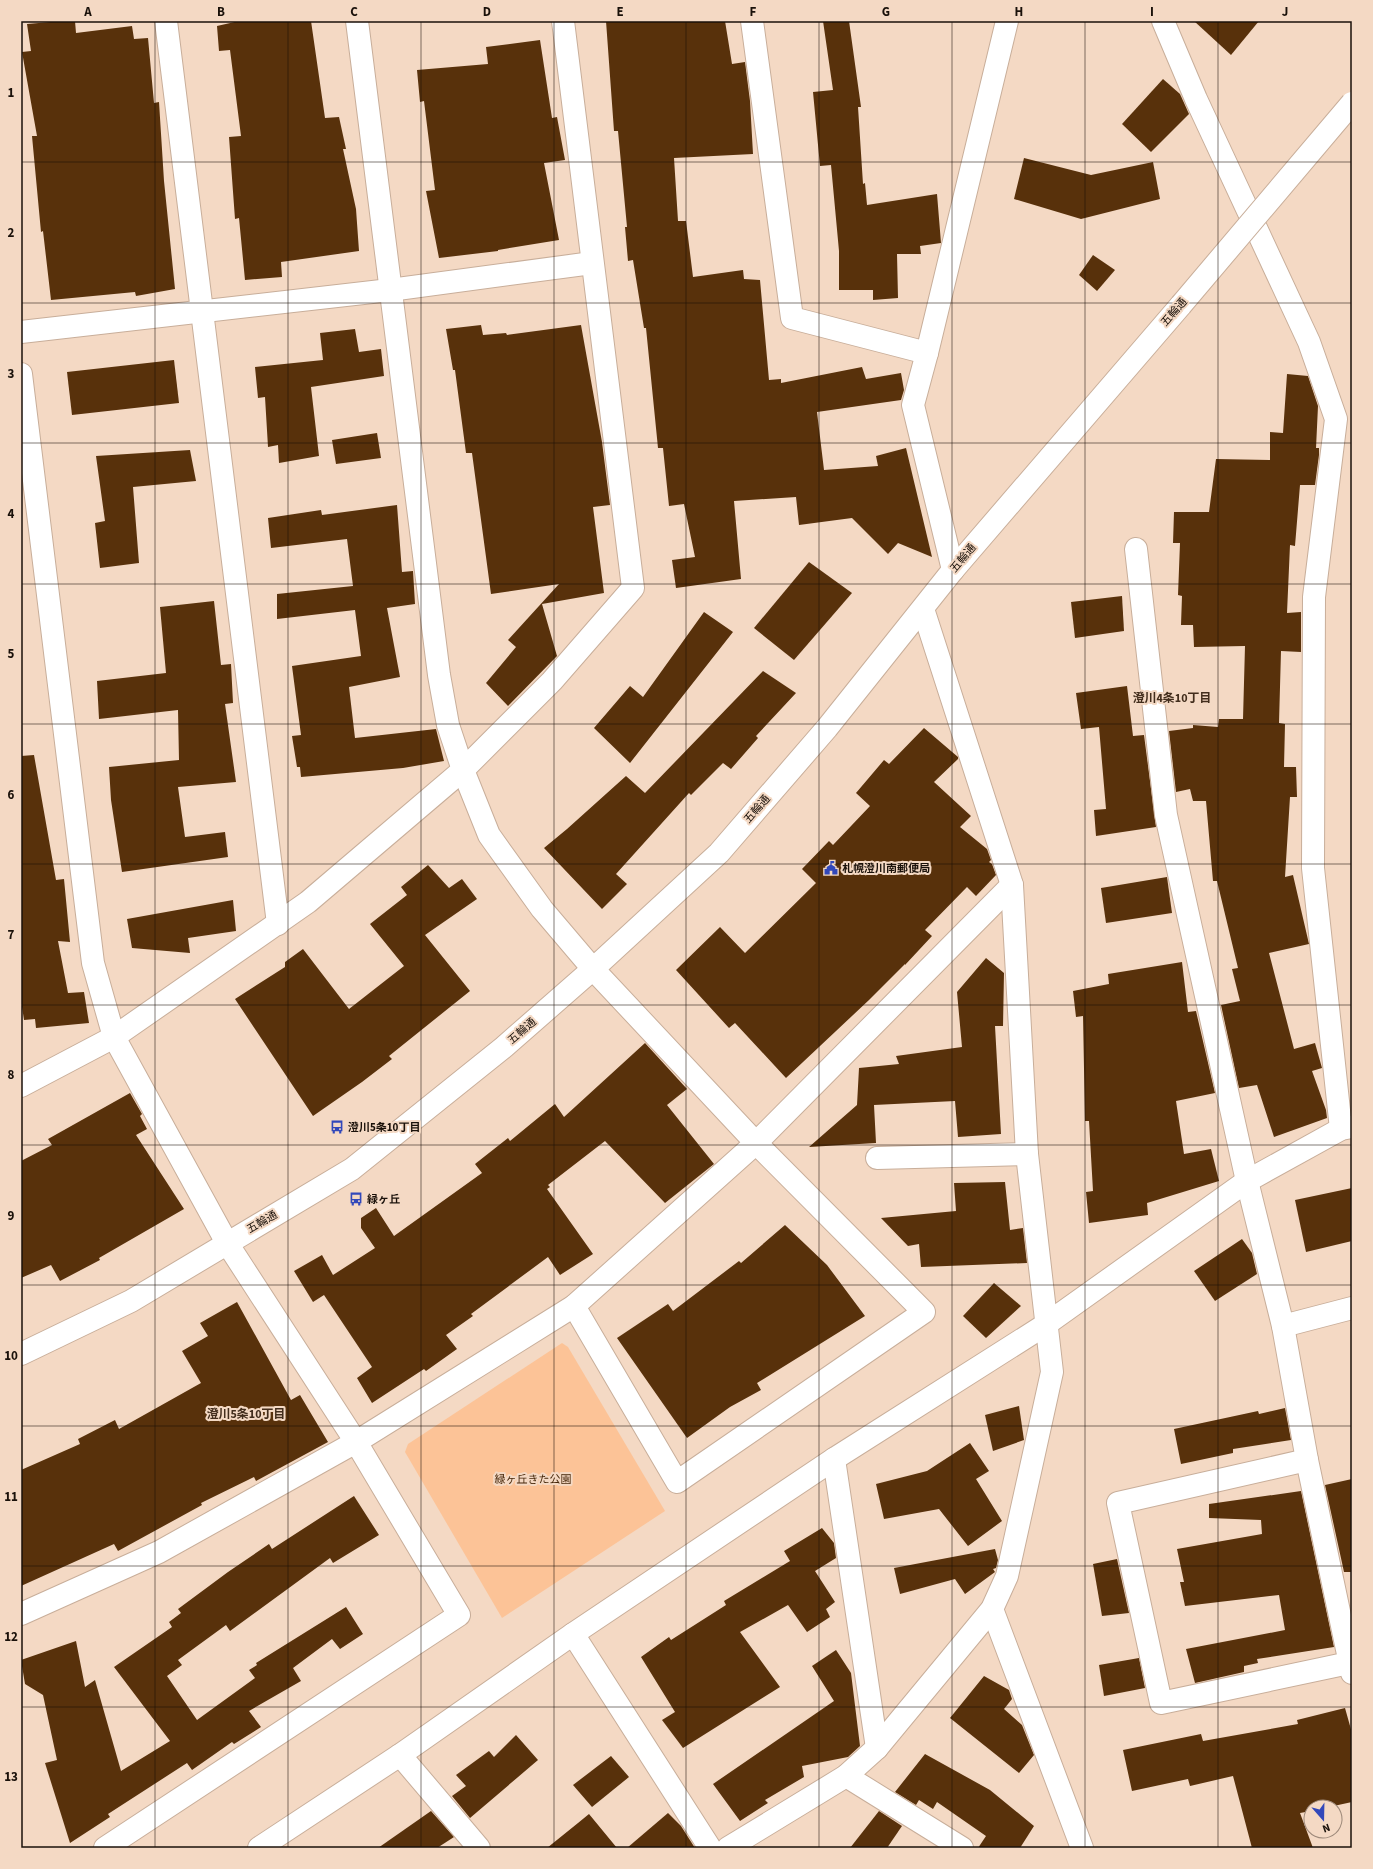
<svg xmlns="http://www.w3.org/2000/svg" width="1373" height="1869" font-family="'Source Sans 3','Noto Sans JP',sans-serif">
  <rect width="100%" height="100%" fill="#f4d9c4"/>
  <polygon fill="#fcc397" points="562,1343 568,1347 665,1511 502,1618 405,1452 408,1444"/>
  <g fill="#58310b">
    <polygon points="62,21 75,21 76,33 132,26 134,39 148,38 154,103 159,102 164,181 175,289 136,296 135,292 51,300 43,231 41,232 32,136 37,136 22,52 31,51 27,24"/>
    <polygon points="239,21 311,21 325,118 339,117 346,149 343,149 356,209 359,251 281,262 282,277 245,280 239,218 235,219 229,137 241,136 230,50 219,51 217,26"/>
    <polygon points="606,21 725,21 732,64 745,62 750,101 753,154 674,158 678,221 686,221 693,277 743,270 744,279 760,280 769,380 781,379 781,383 862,367 866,379 901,373 904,390 901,400 817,412 824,470 878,466 876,456 906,448 932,557 898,543 888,554 852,518 799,525 796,497 734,501 741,579 676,588 672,560 695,557 684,504 669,506 663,448 658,448 646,328 644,328 633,260 628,261 625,227 627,227 618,131 614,131"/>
    <polygon points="823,21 849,21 861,107 858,107 863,184 865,183 867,205 937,194 941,243 920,246 921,254 897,254 898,298 873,300 873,290 839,290 839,251 831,165 820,166 813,92 833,90"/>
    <polygon points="1194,21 1259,21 1231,55"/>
    <polygon points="540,40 552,118 557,117 565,160 544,163 559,240 498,250 498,251 439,258 426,191 435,190 424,101 420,102 417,70 488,64 486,47"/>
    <polygon points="1163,79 1180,94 1189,114 1151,152 1122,124"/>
    <polygon points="1024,158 1091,175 1153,162 1160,199 1081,219 1014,199"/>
    <polygon points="1093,255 1115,270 1097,291 1079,275"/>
    <polygon points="481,325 483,335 506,333 507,335 581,325 602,442 610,505 593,507 604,593 542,604 557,656 508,706 486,683 516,647 508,640 559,584 491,594 472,453 466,453 455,370 453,370 446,329"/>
    <polygon points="355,329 359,352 381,349 384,376 311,387 319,456 279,463 278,445 268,447 265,397 258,398 255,367 323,360 320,333"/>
    <polygon points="174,360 179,403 72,415 67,372"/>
    <polygon points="1287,374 1308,376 1318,406 1316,448 1319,448 1319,455 1315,485 1300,485 1295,546 1290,545 1287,613 1301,612 1301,652 1281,651 1279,723 1285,724 1284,767 1296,767 1297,797 1290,797 1285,877 1293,875 1309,944 1269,953 1294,1049 1315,1043 1322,1068 1312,1071 1326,1110 1327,1118 1274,1137 1257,1085 1239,1088 1221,1005 1240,1001 1232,969 1238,968 1217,881 1213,881 1206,801 1193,801 1190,789 1176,792 1169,731 1193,728 1193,725 1218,727 1219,719 1243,719 1245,646 1194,647 1193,625 1181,625 1182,596 1178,595 1180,543 1173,543 1174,512 1209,512 1216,459 1270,460 1270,432 1283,433"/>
    <polygon points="377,433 381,458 336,464 332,440"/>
    <polygon points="190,450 196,481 133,487 139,563 100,568 95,523 105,521 96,456"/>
    <polygon points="397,505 402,572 413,571 415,604 387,608 400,677 349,687 355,738 436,729 444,761 403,768 301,777 300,767 297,767 292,736 301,735 292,666 361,656 355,610 277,619 277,594 353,586 347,539 271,548 268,518 321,510 322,515"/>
    <polygon points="809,562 852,593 794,660 754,628"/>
    <polygon points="1122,596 1124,631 1075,638 1071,602"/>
    <polygon points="214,601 221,665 231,664 233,703 225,704 236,782 178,787 185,837 225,832 228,857 122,872 111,800 109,767 179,760 178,710 99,719 97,681 166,673 160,607"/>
    <polygon points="704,612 733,632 630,763 594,728 630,686 643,697"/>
    <polygon points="763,671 796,693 756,736 758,738 731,769 723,763 691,795 689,793 616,874 627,884 602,909 544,848 567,829 626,776 645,793"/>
    <polygon points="1127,686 1133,736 1144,735 1156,827 1096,836 1094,810 1106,809 1099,727 1081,729 1076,693"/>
    <polygon points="924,728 958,757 958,759 934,782 971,816 960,827 987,849 991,860 989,862 992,864 996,875 976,896 967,887 925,930 932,936 905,965 905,964 869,1000 786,1078 735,1023 729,1028 676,970 720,927 745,953 816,883 802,869 829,841 833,845 870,806 856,793 884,760 889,764"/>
    <polygon points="34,755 56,880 64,879 70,942 58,941 68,993 84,992 89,1023 36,1028 35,1019 24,1020 21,1000 21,756"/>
    <polygon points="428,865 449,888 462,879 477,899 425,935 470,991 389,1056 392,1059 362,1082 313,1116 235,999 285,967 285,962 303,949 349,1009 404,966 370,924 407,895 401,887"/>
    <polygon points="1167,877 1172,913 1106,923 1101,888"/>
    <polygon points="233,900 236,931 188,938 190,953 132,948 127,919"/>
    <polygon points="986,958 1004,973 1003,1026 995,1026 1001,1134 958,1137 955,1101 874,1105 876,1143 809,1147 857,1105 859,1068 899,1064 896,1056 962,1047 957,992"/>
    <polygon points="1182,962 1188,1012 1196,1011 1215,1093 1176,1101 1184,1154 1211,1149 1219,1181 1147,1203 1148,1215 1089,1223 1086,1192 1093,1191 1089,1121 1085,1121 1083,1016 1076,1017 1073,991 1109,984 1108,974"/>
    <polygon points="645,1043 687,1089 667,1105 714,1164 665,1203 605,1141 548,1185 550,1187 547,1189 593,1254 560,1275 548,1257 471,1314 473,1316 446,1335 457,1349 426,1371 424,1369 372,1403 357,1378 372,1367 324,1295 313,1302 294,1271 322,1255 333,1275 375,1248 361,1228 361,1218 376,1208 394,1236 482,1173 475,1164 508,1138 510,1141 555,1104 564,1117"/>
    <polygon points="130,1093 142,1114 140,1116 147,1129 136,1135 184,1209 99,1258 100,1260 60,1281 51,1265 21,1278 21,1161 52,1145 48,1139"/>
    <polygon points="1005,1182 1010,1230 1023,1228 1027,1263 921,1267 919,1244 908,1246 881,1218 956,1211 954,1183"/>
    <polygon points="1352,1188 1352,1241 1306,1252 1295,1200"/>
    <polygon points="785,1225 827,1265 865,1316 757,1383 761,1390 730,1407 687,1438 617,1338 668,1304 673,1311 739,1261 741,1263"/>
    <polygon points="1242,1239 1252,1253 1257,1274 1215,1301 1194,1271"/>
    <polygon points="994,1283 1021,1306 986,1338 963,1316"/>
    <polygon points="237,1302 291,1400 300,1395 328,1442 256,1481 254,1477 201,1503 202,1505 118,1551 114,1544 21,1586 21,1470 80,1444 78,1439 115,1420 119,1429 201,1383 182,1351 208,1336 200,1323"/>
    <polygon points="1019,1406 1024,1440 993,1451 985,1415"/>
    <polygon points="1285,1408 1291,1440 1233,1449 1233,1453 1181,1464 1174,1429 1258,1411 1259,1414"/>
    <polygon points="970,1443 989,1471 976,1479 1002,1521 968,1546 939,1509 884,1519 876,1484 927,1471"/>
    <polygon points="1352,1479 1352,1572 1344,1572 1325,1485"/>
    <polygon points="1301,1491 1334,1647 1257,1659 1258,1663 1244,1666 1244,1672 1195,1683 1186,1649 1285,1630 1279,1595 1185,1606 1180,1582 1184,1582 1177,1549 1262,1534 1261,1520 1209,1518 1209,1504"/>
    <polygon points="354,1496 379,1535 333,1563 330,1558 230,1631 226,1625 178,1660 182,1665 167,1676 197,1720 255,1678 249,1670 257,1665 256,1663 346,1607 363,1634 340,1649 332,1639 293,1668 301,1681 249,1711 261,1727 234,1744 232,1742 192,1770 187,1763 108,1814 110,1817 70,1843 45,1763 57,1760 43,1695 25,1684 21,1660 76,1641 85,1687 95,1680 121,1771 170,1741 114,1667 172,1627 169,1622 181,1613 178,1609 228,1572 269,1544 272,1549"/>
    <polygon points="822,1528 834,1543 836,1558 815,1571 835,1602 826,1609 830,1617 807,1632 788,1605 740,1632 780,1687 683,1748 662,1720 675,1712 641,1657 669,1637 671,1640 726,1605 724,1601 790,1561 784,1551"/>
    <polygon points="995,1549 998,1560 996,1568 993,1569 995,1572 965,1594 955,1579 900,1594 894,1568"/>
    <polygon points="1117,1559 1129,1613 1102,1616 1093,1564"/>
    <polygon points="836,1650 851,1673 860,1746 848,1757 802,1766 804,1777 765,1800 768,1803 740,1821 713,1784 834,1701 812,1666"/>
    <polygon points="1139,1658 1145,1688 1104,1696 1099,1665"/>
    <polygon points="984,1676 1009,1690 1012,1699 1004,1709 1022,1725 1034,1755 1019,1773 950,1718"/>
    <polygon points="1345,1708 1352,1733 1352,1802 1329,1807 1311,1807 1311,1811 1300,1813 1313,1848 1252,1848 1233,1776 1190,1786 1188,1779 1132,1791 1123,1750 1201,1734 1203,1741 1298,1724 1297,1720"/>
    <polygon points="516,1735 538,1760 470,1818 452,1796 466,1786 456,1775 489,1751 494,1757"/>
    <polygon points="925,1754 990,1790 1034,1826 1020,1848 978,1848 986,1836 937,1802 933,1809 919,1800 916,1805 895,1792"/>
    <polygon points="611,1756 629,1777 592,1807 573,1785"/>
    <polygon points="431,1811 454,1837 437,1848 378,1848"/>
    <polygon points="879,1811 902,1826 887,1848 850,1848"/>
    <polygon points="668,1813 681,1826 695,1848 627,1848"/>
    <polygon points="589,1814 617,1848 547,1848 578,1823"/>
  </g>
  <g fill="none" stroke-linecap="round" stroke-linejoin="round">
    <g stroke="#c8ae9a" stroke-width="24">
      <g id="minor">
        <polyline points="166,21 278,924"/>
        <polyline points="357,21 439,675 448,725 463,770 489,835 542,909 593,969 756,1143 924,1312 677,1482 574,1306"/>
        <polyline points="752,21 792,318 927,353"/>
        <polyline points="1163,21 1196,99 1309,342 1336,419 1314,597 1313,868 1341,1129"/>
        <polyline points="21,332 390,290 592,263"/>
        <polyline points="21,374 93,963 114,1037 227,1243 356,1442 459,1615 105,1848"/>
        <polyline points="1136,549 1166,815 1247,1181 1283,1326 1307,1460 1352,1673"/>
        <polyline points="953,570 913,405 927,353 1007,21"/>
        <polyline points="21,1086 114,1037 308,902 463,770 552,681 633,588 563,21"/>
        <polyline points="877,1158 1027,1154"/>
        <polyline points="1283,1326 1352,1308"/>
        <polyline points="834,1459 877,1748"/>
        <polyline points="1307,1460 1118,1503 1161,1703 1349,1663"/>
        <polyline points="992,1609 1082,1848"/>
        <polyline points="21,1614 159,1552 356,1442 574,1306 756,1143 1012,885"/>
        <polyline points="573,1634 710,1848"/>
        <polyline points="400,1755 479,1848"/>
        <polyline points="846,1776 962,1848"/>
        <polyline points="728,1848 846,1776 877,1748 992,1609 1007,1576 1052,1372 1027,1154 1012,885 923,609"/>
      </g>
    </g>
    <g stroke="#c8ae9a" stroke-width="24">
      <polyline id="tertiary" points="259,1848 400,1755 573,1634 834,1459 1045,1325 1247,1181 1341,1129 1352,1127"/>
    </g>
    <g stroke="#c8ae9a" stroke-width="24">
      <polyline id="primary" points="21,1354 131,1301 352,1169 504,1047 593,969 719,853 827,728 953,570 1181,305"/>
    </g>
    <use href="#minor" stroke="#fff" stroke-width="22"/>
    <use href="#tertiary" stroke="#fff" stroke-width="22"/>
    <use href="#primary" stroke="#fff" stroke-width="22"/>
    <g stroke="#c8ae9a" stroke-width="24" stroke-linecap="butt">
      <polyline id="primary-bridge" points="1181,305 1352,103"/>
    </g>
    <use href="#primary-bridge" stroke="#fff" stroke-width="22"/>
  </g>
  <path fill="none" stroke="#1a110a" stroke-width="1" stroke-opacity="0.55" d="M 155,21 L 155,1848M 288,21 L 288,1848M 421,21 L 421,1848M 554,21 L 554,1848M 686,21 L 686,1848M 819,21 L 819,1848M 952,21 L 952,1848M 1085,21 L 1085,1848M 1218,21 L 1218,1848M 21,162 L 1352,162M 21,303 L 1352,303M 21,443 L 1352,443M 21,584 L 1352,584M 21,724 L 1352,724M 21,864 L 1352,864M 21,1005 L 1352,1005M 21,1145 L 1352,1145M 21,1285 L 1352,1285M 21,1426 L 1352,1426M 21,1566 L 1352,1566M 21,1707 L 1352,1707"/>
  <defs>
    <g id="civic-bare" transform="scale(1.08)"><path d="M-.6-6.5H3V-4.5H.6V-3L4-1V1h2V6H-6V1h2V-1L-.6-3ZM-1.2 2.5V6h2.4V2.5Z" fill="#3248ba" stroke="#f4d9c4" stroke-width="2.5" paint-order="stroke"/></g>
    <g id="bus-bare" transform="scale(1.08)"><path d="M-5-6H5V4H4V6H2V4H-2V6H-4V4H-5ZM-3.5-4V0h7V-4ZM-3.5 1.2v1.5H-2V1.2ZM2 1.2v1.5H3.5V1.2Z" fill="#3248ba" stroke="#f4d9c4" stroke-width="2.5" paint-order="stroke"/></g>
  </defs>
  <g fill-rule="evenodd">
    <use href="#civic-bare" x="831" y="868"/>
    <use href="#bus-bare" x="337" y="1127"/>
    <use href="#bus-bare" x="356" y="1199"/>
  </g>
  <g text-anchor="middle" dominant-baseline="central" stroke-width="4" stroke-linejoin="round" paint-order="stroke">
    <g font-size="11" fill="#1a110a" stroke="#f4d9c4">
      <text transform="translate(1174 312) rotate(-49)">五輪通</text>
      <text transform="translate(963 558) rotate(-50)">五輪通</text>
      <text transform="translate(757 809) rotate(-49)">五輪通</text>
      <text transform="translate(522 1031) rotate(-41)">五輪通</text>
      <text transform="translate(262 1222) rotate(-30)">五輪通</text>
    </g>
    <g font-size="11" font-weight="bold" fill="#1a110a" stroke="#f4d9c4" text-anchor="start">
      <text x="842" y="868">札幌澄川南郵便局</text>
      <text x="348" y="1127">澄川5条10丁目</text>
      <text x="367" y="1199">緑ヶ丘</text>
    </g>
    <g font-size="11" fill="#46270a" stroke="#f4d9c4">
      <text x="533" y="1479">緑ヶ丘きた公園</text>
    </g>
    <g font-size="12" font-weight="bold" fill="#432e1d" stroke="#f4d9c4">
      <text x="1172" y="698">澄川4条10丁目</text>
      <text x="246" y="1414">澄川5条10丁目</text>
    </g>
  </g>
  <rect width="1373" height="1869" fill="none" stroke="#f4d9c4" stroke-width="44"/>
  <g transform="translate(1323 1819) rotate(160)"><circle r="19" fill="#f4d9c4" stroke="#9d897a"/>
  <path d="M0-3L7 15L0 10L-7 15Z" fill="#3248ba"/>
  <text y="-6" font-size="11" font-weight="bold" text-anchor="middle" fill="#1a110a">N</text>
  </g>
  <rect x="22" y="22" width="1329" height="1825" fill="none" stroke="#1a110a" stroke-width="1.5"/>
  <g font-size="13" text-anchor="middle" font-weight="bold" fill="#1a110a">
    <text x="88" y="16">A</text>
    <text x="221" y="16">B</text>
    <text x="354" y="16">C</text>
    <text x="487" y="16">D</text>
    <text x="620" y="16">E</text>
    <text x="753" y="16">F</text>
    <text x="886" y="16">G</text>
    <text x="1019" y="16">H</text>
    <text x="1152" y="16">I</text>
    <text x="1285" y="16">J</text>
    <text x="11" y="97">1</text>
    <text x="11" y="237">2</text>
    <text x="11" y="378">3</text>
    <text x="11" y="518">4</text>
    <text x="11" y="658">5</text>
    <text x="11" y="799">6</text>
    <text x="11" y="939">7</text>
    <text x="11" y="1079">8</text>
    <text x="11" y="1220">9</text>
    <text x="11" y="1360">10</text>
    <text x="11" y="1501">11</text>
    <text x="11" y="1641">12</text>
    <text x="11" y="1781">13</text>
  </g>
</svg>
